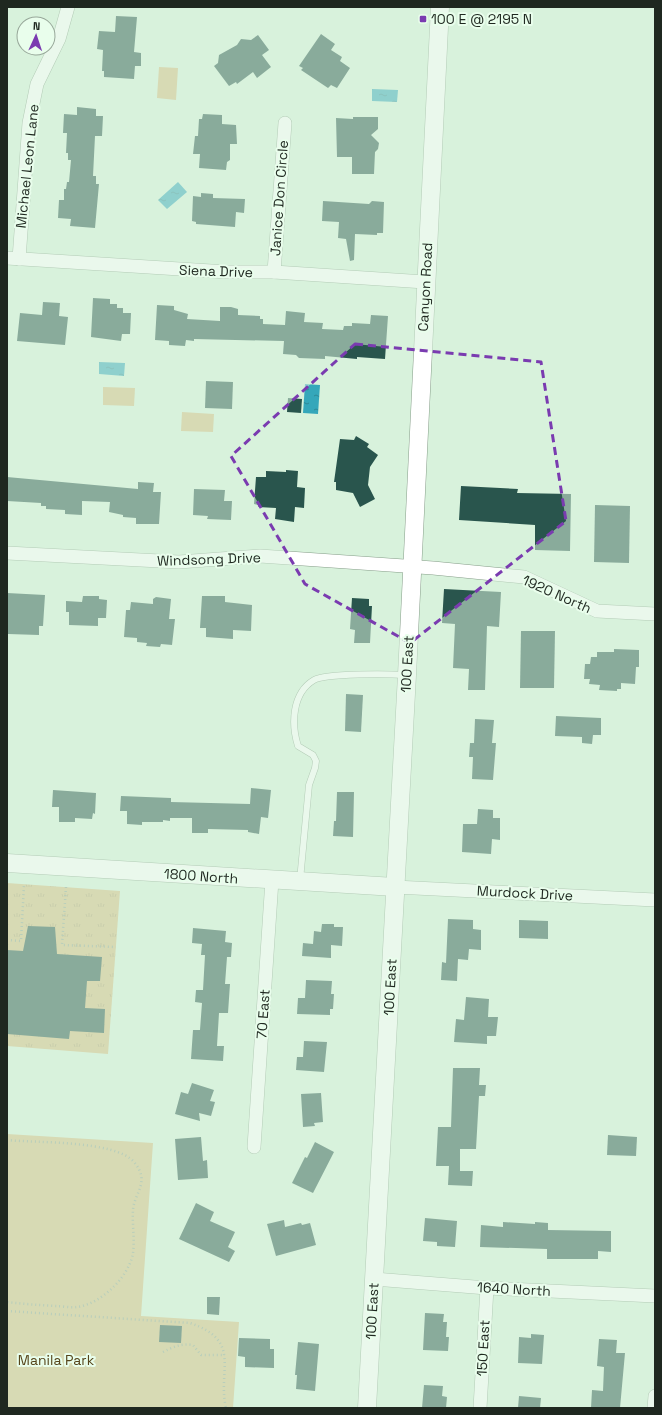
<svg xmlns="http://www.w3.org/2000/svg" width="662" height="1415" font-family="'Space Grotesk',sans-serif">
  <defs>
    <pattern id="grass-tufts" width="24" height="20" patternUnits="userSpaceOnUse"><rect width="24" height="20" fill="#d5bc84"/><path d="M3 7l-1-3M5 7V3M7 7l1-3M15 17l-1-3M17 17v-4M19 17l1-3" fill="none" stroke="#b6a272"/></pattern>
    <pattern id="water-ripples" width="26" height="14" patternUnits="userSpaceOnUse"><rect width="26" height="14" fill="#35a7ba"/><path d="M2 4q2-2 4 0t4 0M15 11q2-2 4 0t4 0" fill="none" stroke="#2c8897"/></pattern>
  </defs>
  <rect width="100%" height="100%" fill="#d8f2dc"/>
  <polygon fill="url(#grass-tufts)" points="7,883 120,891 108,1054 7,1046"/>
  <g fill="#d5bc84">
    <polygon points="159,67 178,68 176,100 157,98"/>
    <polygon points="103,387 135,388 134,406 103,405"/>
    <polygon points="182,412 214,414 213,432 181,431"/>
    <polygon points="7,1134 153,1143 141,1316 239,1322 233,1408 7,1408"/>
  </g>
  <g fill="url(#water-ripples)">
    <polygon points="372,89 398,90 397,102 372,101"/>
    <polygon points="178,182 187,192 167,209 158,200"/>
    <polygon points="99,362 125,363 124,376 99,374"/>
    <polygon points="305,384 320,385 318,414 303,413"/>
  </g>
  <g fill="#29554d">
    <polygon points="116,16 137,17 134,52 141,53 141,66 135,66 134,79 104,77 104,71 102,71 103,50 97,49 99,31 115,32"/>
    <polygon points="321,34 335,44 331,50 342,57 340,61 350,68 337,88 331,85 328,88 301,70 303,68 299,66"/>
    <polygon points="258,35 269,50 262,55 271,67 257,78 253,72 237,84 236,82 229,86 214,66 218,63 219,55 237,45 241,39 251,40"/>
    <polygon points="77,107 96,109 96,116 103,116 102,136 95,136 93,176 96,176 96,184 99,184 95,228 70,226 71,219 58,218 59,200 64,200 64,189 66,189 67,182 69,182 71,160 68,160 68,153 66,153 67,133 63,133 64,114 77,115"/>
    <polygon points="203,114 222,115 222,124 236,125 237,144 230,144 230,160 227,162 226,170 199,168 200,154 193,154 195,136 198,136 199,119 202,119"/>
    <polygon points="353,117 378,117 378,129 371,135 379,143 378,149 375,152 374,174 352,174 352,157 337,157 336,118 353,119"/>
    <polygon points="201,193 213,194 213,198 245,199 244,213 236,212 235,227 196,224 196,222 192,221 193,196 201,197"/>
    <polygon points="323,201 369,204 372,201 384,202 383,233 377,233 377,235 355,234 354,260 350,261 346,239 338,238 339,222 322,221"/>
    <polygon points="93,298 110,299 110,304 117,304 117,308 123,308 123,313 131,313 130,334 122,334 121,341 91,337"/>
    <polygon points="43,302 60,303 59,316 68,317 65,345 17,341 20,313 42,315"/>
    <polygon points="157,305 174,306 174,310 188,314 187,319 220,321 220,307 231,307 238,309 238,315 260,316 260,319 263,319 263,324 285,325 286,311 305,313 304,322 323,323 322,329 343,330 344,326 352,326 352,323 370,324 371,315 388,316 385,359 357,357 357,359 325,356 325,359 299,358 296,355 283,354 284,341 194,339 194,341 186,340 185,346 169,345 169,341 155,340"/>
    <polygon points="206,381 233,382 232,409 205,408"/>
    <polygon points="288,398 302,399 301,413 287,412"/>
    <polygon points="356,436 369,444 367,447 378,455 370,467 368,485 375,499 360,507 353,493 336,490 336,482 334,482 340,439 354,440"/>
    <polygon points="286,470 298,471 297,487 305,488 304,508 295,507 294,522 275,519 276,508 258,507 258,505 254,504 256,477 266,477 266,471 286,472"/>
    <polygon points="7,477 138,489 138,482 154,483 153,492 161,492 159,524 136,524 136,518 123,517 123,515 109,512 110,502 82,501 82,515 65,514 65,510 46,509 46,506 41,506 41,503 7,501"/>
    <polygon points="461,486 518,489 517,493 571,494 570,551 535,550 535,525 459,520"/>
    <polygon points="194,489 225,490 224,501 232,501 231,520 207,519 208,516 193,515"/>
    <polygon points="595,505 630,506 629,563 594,562"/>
    <polygon points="444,589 501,592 499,627 487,626 485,690 468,690 469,669 453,668 455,624 442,623"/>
    <polygon points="7,593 45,595 43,626 39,626 39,635 8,634"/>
    <polygon points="83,596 99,596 99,599 107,600 106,618 98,618 98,626 69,625 69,612 66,612 66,601 82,602"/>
    <polygon points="202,596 225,596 225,602 252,605 251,631 233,630 233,639 206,637 206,628 200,628"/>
    <polygon points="156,597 171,599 169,619 175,619 172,645 161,644 160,647 146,646 147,643 137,642 137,638 124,637 126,610 130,610 131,602 153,604 153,599"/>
    <polygon points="352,598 369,599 369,606 372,606 370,643 354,643 355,630 350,629"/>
    <polygon points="521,631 555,631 554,688 520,688"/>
    <polygon points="614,649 639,650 639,667 636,667 635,684 621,683 621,689 617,689 617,691 599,690 600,685 589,684 590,679 584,679 585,664 590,664 591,657 597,657 597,652 614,652"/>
    <polygon points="346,694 363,695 361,732 345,731"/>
    <polygon points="556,716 601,718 601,735 593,735 592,744 582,743 582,737 555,736"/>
    <polygon points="475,719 494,720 492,743 496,743 493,780 472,779 473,757 469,757 470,743 474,743"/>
    <polygon points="251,788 271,790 268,818 261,817 259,834 248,832 248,830 208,829 208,833 192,833 192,818 170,818 170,821 163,820 163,822 142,822 142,825 127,824 127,811 120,811 121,796 171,798 171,802 250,804"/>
    <polygon points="53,790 96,793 95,814 93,813 92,819 75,818 75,822 59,822 59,807 52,807"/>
    <polygon points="337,792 354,792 353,837 333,836 334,821 336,821"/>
    <polygon points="478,809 493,810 493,818 500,818 500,840 492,839 491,854 462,852 463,824 477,824"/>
    <polygon points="448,919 473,920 473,929 481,930 481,950 469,949 468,960 458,959 457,981 441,980 442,962 446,963"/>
    <polygon points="519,920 548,921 548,939 519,938"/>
    <polygon points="322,924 334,924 334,927 343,927 342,946 331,945 331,958 302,956 303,943 313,944 314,931 321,932"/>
    <polygon points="28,926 55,927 57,954 102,957 100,981 87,981 85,1008 105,1009 104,1033 70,1031 69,1039 7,1034 7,950 23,951"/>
    <polygon points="193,928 226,931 225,942 232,943 231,957 227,957 225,984 230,984 228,1013 219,1013 217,1046 224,1046 223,1061 191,1059 193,1030 200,1030 202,1003 195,1002 196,990 203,990 205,955 201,955 202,944 192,943"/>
    <polygon points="306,980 332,981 331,994 334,994 333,1009 330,1009 330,1015 297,1014 298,998 305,998"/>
    <polygon points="466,997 489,999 488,1017 498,1017 496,1036 487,1036 487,1044 454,1042 456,1019 464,1020"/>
    <polygon points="304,1041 327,1042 324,1072 296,1070 297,1057 303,1057"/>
    <polygon points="453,1068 480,1068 479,1085 486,1085 485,1096 479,1096 476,1149 460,1149 460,1171 473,1171 472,1186 448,1185 449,1166 436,1166 438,1127 451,1127"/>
    <polygon points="192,1083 214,1090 210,1101 215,1102 211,1116 199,1113 200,1121 175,1114 181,1092 188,1094"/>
    <polygon points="321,1093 323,1122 314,1123 315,1126 303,1127 301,1094"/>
    <polygon points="608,1135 637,1137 636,1156 607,1155"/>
    <polygon points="201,1137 203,1161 207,1160 208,1178 178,1180 175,1139"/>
    <polygon points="315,1142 334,1152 313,1193 292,1183 305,1157 307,1158"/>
    <polygon points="196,1203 214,1212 210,1221 235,1232 228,1247 235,1251 229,1262 179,1239"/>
    <polygon points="425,1218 457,1221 455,1247 437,1246 437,1242 423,1241"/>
    <polygon points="284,1220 285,1227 301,1223 302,1225 310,1223 316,1245 276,1256 267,1224"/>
    <polygon points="503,1222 535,1224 535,1222 548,1223 548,1230 611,1231 611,1252 598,1251 598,1259 547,1259 547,1249 480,1247 481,1225 503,1227"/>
    <polygon points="207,1297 220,1297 219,1315 207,1314"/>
    <polygon points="425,1313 444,1314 443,1322 447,1322 446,1337 449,1337 448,1351 423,1350"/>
    <polygon points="160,1325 182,1326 181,1343 159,1342"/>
    <polygon points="531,1334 544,1335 542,1364 518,1363 519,1337 531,1338"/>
    <polygon points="239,1338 270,1339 270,1349 274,1349 274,1368 245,1367 245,1357 238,1356"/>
    <polygon points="599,1339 617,1340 616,1353 625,1353 620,1408 591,1408 592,1390 603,1391 604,1367 597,1366"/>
    <polygon points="298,1342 319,1344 315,1391 296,1389 297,1375 295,1375"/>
    <polygon points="424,1385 443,1386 442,1396 447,1397 446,1408 422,1408"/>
    <polygon points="519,1396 541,1398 540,1408 518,1408"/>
  </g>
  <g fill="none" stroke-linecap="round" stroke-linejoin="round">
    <g stroke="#869e89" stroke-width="7">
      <path id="lane" d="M 300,880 L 309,785 L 315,768 L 316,761 L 313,755 L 298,746 C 291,724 292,693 314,680 C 326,673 389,674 406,675"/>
    </g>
    <g stroke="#869e89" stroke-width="14">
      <g id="street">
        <polyline points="7,258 227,272 274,272 425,282"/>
        <polyline points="19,259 29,123 37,84 59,39 68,7"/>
        <polyline points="274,272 285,123"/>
        <polyline points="7,553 179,562 260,556 433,568 524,577 597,611 655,614"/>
        <polyline points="395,887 655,900"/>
        <polyline points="254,1147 272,880"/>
        <polyline points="374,1279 487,1288 655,1296"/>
        <polyline points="480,1408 487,1288"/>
        <polyline points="654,1408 655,1396"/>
      </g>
    </g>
    <g stroke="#869e89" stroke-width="19">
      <g id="secondary">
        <polyline points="7,863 395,887"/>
        <polyline points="367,1408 407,675 440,7"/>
      </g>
    </g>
    <g stroke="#90a393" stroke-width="2.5" stroke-dasharray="1 3" stroke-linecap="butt">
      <polyline points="66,887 62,945 116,947"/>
      <polyline points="7,940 21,941 24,885"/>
      <path d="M 7,1140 C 35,1143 115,1140 134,1162 C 151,1182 134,1193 133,1210 C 132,1224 135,1239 133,1253 C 129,1277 101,1304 77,1307 C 70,1308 62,1306 56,1306 C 39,1305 23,1304 7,1302"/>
      <path d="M 7,1311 L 190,1323 C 243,1341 217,1370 226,1408"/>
      <path d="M 163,1352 C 173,1347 181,1343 193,1345 L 201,1355 L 225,1355"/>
    </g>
    <use href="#lane" stroke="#fff" stroke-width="6"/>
    <use href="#street" stroke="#fff" stroke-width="13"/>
    <use href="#secondary" stroke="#fff" stroke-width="18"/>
  </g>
  <path d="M0 0H662V1415H0ZM 355,344 L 541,362 L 566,521 L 410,643 L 305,584 L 231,456 Z" fill="#d8f2dc" fill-opacity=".55" fill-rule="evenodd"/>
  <path fill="none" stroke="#7a3bb0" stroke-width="3" stroke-dasharray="8 5" stroke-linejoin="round" d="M 355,344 L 541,362 L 566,521 L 410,643 L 305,584 L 231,456 Z"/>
  <rect fill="#7a3bb0" stroke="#e9feec" stroke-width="1.5" x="419" y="15" width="8" height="8" rx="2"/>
  <g text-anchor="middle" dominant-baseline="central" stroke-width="4" stroke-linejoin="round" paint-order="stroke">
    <g font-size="14" fill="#1f2820" stroke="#e9feec" text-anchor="start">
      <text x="431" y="19">100 E @ 2195 N</text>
    </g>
    <g font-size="14" fill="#1f2820" stroke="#e9feec">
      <text transform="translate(27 166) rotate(-84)">Michael Leon Lane</text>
      <text transform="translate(279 198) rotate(-86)">Janice Don Circle</text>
      <text transform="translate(216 271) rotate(2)">Siena Drive</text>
      <text transform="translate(425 287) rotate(-87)">Canyon Road</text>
      <text transform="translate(209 559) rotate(-2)">Windsong Drive</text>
      <text transform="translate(557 594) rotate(24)">1920 North</text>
      <text transform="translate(407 664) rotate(-87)">100 East</text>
      <text transform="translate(201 876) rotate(4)">1800 North</text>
      <text transform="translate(525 893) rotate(3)">Murdock Drive</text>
      <text transform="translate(390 987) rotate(-87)">100 East</text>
      <text transform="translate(263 1014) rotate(-86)">70 East</text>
      <text transform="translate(514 1289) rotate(3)">1640 North</text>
      <text transform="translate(372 1311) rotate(-87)">100 East</text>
      <text transform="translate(483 1348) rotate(-87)">150 East</text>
    </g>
    <g font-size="14" fill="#56451b" stroke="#e9feec">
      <text x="56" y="1360">Manila Park</text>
    </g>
  </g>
  <rect width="662" height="1415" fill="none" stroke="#1f2820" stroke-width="16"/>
  <g transform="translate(36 36) rotate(3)"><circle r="19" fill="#e9feec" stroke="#98a89a"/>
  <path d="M0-3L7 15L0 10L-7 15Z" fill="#7a3bb0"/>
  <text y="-6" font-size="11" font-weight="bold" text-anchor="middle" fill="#1f2820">N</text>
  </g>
</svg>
